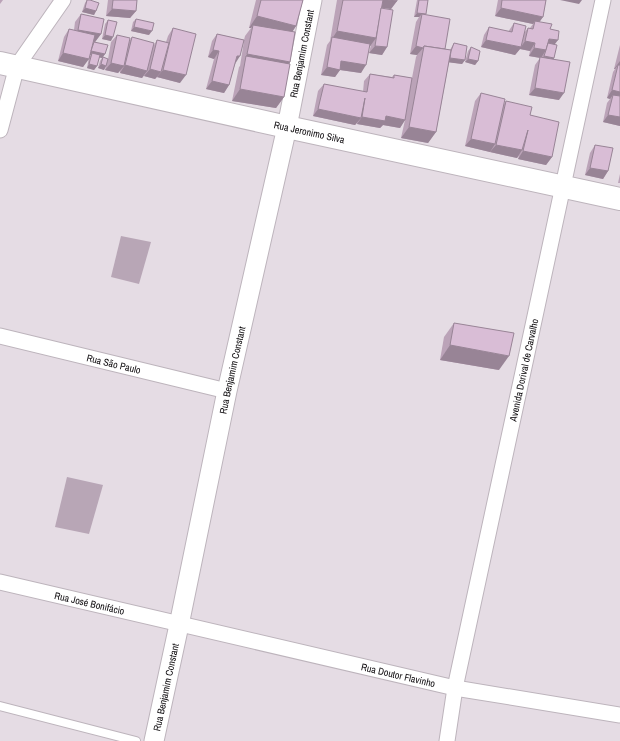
<svg xmlns="http://www.w3.org/2000/svg" width="620" height="741" font-family="'Archivo Narrow',sans-serif">
  <rect width="100%" height="100%" fill="#e5dce4"/>
  <g fill="#b8a6b6">
    <polygon points="121,236 151,242 139,284 111,277"/>
    <polygon points="67,477 103,485 89,534 55,527"/>
  </g>
  <g fill="none" stroke-linecap="round" stroke-linejoin="round">
    <g stroke="#bdb4bc" stroke-width="10">
      <polyline id="service" points="0,706 136,741"/>
    </g>
    <g stroke="#bdb4bc" stroke-width="17">
      <g id="minor">
        <polyline points="0,130 17,66 63,0"/>
        <path id="s1" d="M 0,336 L 227,391"/>
        <path id="s2" d="M 0,582 L 455,688 L 620,715"/>
        <path id="s3" d="M 447,741 L 455,688 L 603,0"/>
      </g>
    </g>
    <g stroke="#bdb4bc" stroke-width="21">
      <g id="tertiary">
        <path id="s4" d="M 154,741 L 179,625 L 227,391 L 287,127 L 312,0"/>
      </g>
    </g>
    <g stroke="#bdb4bc" stroke-width="24">
      <g id="secondary">
        <path id="s5" d="M 0,63 L 287,127 L 620,199"/>
      </g>
    </g>
    <use href="#service" stroke="#fff" stroke-width="8"/>
    <use href="#minor" stroke="#fff" stroke-width="15"/>
    <use href="#tertiary" stroke="#fff" stroke-width="19"/>
    <use href="#secondary" stroke="#fff" stroke-width="22"/>
  </g>
  <g fill="#bba3b8">
    <polygon points="0,0 3,0 0,4"/>
    <polygon points="87,0 96,11 94,15 82,12 85,3"/>
    <polygon points="108,0 137,0 136,11 130,18 106,16"/>
    <polygon points="256,0 303,0 296,26 292,32 290,62 289,63 284,97 276,108 232,101 239,67 240,66 244,41 235,64 229,85 224,93 206,89 214,59 208,57 212,41 217,34 244,40 245,36 251,28 249,28"/>
    <polygon points="337,0 397,0 397,1 391,9 381,8 387,47 382,55 369,53 371,45 369,47 361,73 340,70 335,77 321,75 327,45 330,41"/>
    <polygon points="417,0 428,0 425,15 445,49 450,50 454,43 465,60 462,64 449,62 436,132 428,143 401,138 405,120 400,128 383,125 380,128 357,124 357,123 355,125 313,116 318,91 324,84 363,92 364,81 370,74 392,77 394,75 412,78 416,57 417,55 410,54 416,22 419,17 414,17"/>
    <polygon points="498,0 546,0 543,17 539,22 550,29 554,45 554,60 559,100 529,95 535,65 540,58 529,56 530,51 520,49 515,55 481,47 484,35 489,27 508,32 514,23 524,33 528,28 530,28 533,24 495,16"/>
    <polygon points="81,14 101,34 95,42 105,54 103,57 108,59 111,42 117,35 129,42 132,37 154,45 157,40 166,42 168,36 173,28 180,83 157,77 158,76 155,79 144,76 145,74 142,78 120,73 120,71 118,73 105,70 106,66 104,70 98,68 100,61 102,58 99,57 97,66 94,70 87,68 89,57 91,55 90,55 83,67 58,61 64,37 69,29 74,30 75,22"/>
    <polygon points="136,19 149,35 131,31 133,22"/>
    <polygon points="108,20 111,41 102,39 105,24"/>
    <polygon points="620,45 620,126 603,122 607,103 610,99 607,98 613,72 615,69 614,69"/>
    <polygon points="471,47 478,61 475,65 465,62 468,51"/>
    <polygon points="481,93 504,104 506,101 530,115 552,157 546,165 518,159 519,156 517,158 490,152 491,150 490,152 465,146 475,101"/>
    <polygon points="595,145 608,171 603,179 585,175 590,153"/>
    <polygon points="620,174 620,183 618,183"/>
    <polygon points="454,323 499,370 440,360 444,337"/>
  </g>
  <g fill="#988496">
    <polygon points="374,0 387,0 397,1 391,9 370,6"/>
    <polygon points="560,0 582,0 579,4"/>
    <polygon points="85,8 96,11 94,15 82,12"/>
    <polygon points="501,8 543,17 538,24 535,21 533,24 495,16"/>
    <polygon points="112,9 136,11 130,18 106,16"/>
    <polygon points="417,13 426,14 423,18 422,14 419,17 414,17"/>
    <polygon points="257,16 296,26 289,37 253,25 251,28 249,28"/>
    <polygon points="134,27 152,31 149,35 131,31"/>
    <polygon points="78,30 101,34 95,42 72,37"/>
    <polygon points="337,31 376,38 368,49 332,39"/>
    <polygon points="105,35 113,37 111,41 102,39"/>
    <polygon points="549,39 558,40 552,48 546,47"/>
    <polygon points="486,40 521,47 525,41 535,43 530,51 520,49 515,55 481,47"/>
    <polygon points="375,46 387,47 382,55 369,53"/>
    <polygon points="416,46 423,48 417,55 410,54"/>
    <polygon points="534,48 546,50 541,58 529,56"/>
    <polygon points="213,50 219,51 214,59 208,57"/>
    <polygon points="91,51 105,54 102,58 92,56 92,53 91,55 88,55"/>
    <polygon points="63,53 89,59 83,67 58,61"/>
    <polygon points="247,54 290,62 282,74 246,56"/>
    <polygon points="237,56 240,56 235,64"/>
    <polygon points="544,56 554,58 552,62 541,60"/>
    <polygon points="449,58 465,60 462,64 446,62"/>
    <polygon points="468,59 478,61 475,65 465,62"/>
    <polygon points="341,61 366,65 361,73 340,70 335,77 321,75 327,67"/>
    <polygon points="620,61 620,70 618,65 615,69 614,69"/>
    <polygon points="111,63 124,66 118,73 105,70"/>
    <polygon points="89,64 97,66 94,70 87,68"/>
    <polygon points="101,64 106,66 104,70 98,68"/>
    <polygon points="125,65 147,71 142,78 120,73"/>
    <polygon points="150,69 161,72 155,79 144,76"/>
    <polygon points="163,70 186,75 180,83 157,77"/>
    <polygon points="212,81 229,85 224,93 206,89"/>
    <polygon points="535,88 564,93 559,100 529,95"/>
    <polygon points="240,89 284,97 276,108 232,101"/>
    <polygon points="612,90 620,92 620,101 613,95 610,99 607,98"/>
    <polygon points="318,109 361,118 355,125 313,116"/>
    <polygon points="608,115 620,117 620,126 603,122"/>
    <polygon points="386,116 405,120 400,128 383,125 380,128 357,124 362,117"/>
    <polygon points="409,127 436,132 428,143 401,138"/>
    <polygon points="471,139 495,144 490,152 465,146"/>
    <polygon points="496,145 522,150 517,158 490,152"/>
    <polygon points="523,151 552,157 546,165 518,159"/>
    <polygon points="590,168 608,171 603,179 585,175"/>
    <polygon points="450,345 509,356 499,370 440,360"/>
  </g>
  <g fill="#d9bdd6" stroke="#988496">
    <polygon points="87,0 90,0 99,3 96,11 85,8"/>
    <polygon points="113,0 137,0 136,11 112,9"/>
    <polygon points="261,0 303,0 296,26 257,16"/>
    <polygon points="343,0 383,0 376,38 337,31"/>
    <polygon points="387,0 397,0 397,1"/>
    <polygon points="419,0 428,0 426,14 417,13"/>
    <polygon points="502,0 546,0 543,17 501,8"/>
    <polygon points="381,8 393,10 387,47 375,46"/>
    <polygon points="81,14 104,19 101,34 78,30"/>
    <polygon points="422,14 450,19 445,49 424,46 423,48 416,46"/>
    <polygon points="136,19 154,23 152,31 134,27"/>
    <polygon points="108,20 117,22 113,37 105,35"/>
    <polygon points="535,21 552,24 550,29 559,31 558,40 549,39 546,50 534,48 535,43 525,41 528,28 533,29"/>
    <polygon points="514,23 526,26 521,47 486,40 489,27 512,32"/>
    <polygon points="253,25 295,32 290,62 247,54"/>
    <polygon points="173,28 196,34 186,75 163,70"/>
    <polygon points="69,29 95,35 89,59 63,53"/>
    <polygon points="217,34 244,40 240,56 237,56 229,85 212,81 219,51 213,50"/>
    <polygon points="117,35 130,38 124,66 111,63"/>
    <polygon points="132,37 154,43 147,71 125,65"/>
    <polygon points="332,37 370,44 366,65 341,61 340,70 327,67"/>
    <polygon points="157,40 169,43 161,72 150,69"/>
    <polygon points="94,42 108,45 105,54 91,51"/>
    <polygon points="454,43 467,46 465,60 450,58 451,51"/>
    <polygon points="548,43 557,45 554,58 544,56 546,50"/>
    <polygon points="424,46 451,50 436,132 409,127"/>
    <polygon points="471,47 480,51 478,61 468,59"/>
    <polygon points="92,53 100,55 97,66 89,64"/>
    <polygon points="246,56 290,64 284,97 240,89"/>
    <polygon points="103,57 108,59 106,66 101,64"/>
    <polygon points="540,57 570,62 564,93 535,88"/>
    <polygon points="618,65 620,65 620,92 612,90"/>
    <polygon points="370,74 394,78 394,75 412,78 405,120 386,116 385,121 362,117 365,98 361,118 318,109 324,84 367,92"/>
    <polygon points="481,93 505,99 495,144 471,139"/>
    <polygon points="613,95 620,96 620,117 608,115"/>
    <polygon points="506,101 532,107 530,115 559,122 552,157 523,151 528,130 522,150 496,145"/>
    <polygon points="595,145 613,148 608,171 590,168"/>
    <polygon points="454,323 514,333 509,356 450,345"/>
  </g>
  <g text-anchor="middle" dominant-baseline="central" stroke-width="4" stroke-linejoin="round" paint-order="stroke">
    <g font-size="10" fill="#100d10" stroke="#fff">
      <text stroke="none"><textPath href="#s4" startOffset="703">Rua Benjamim Constant</textPath></text>
      <text stroke="none"><textPath href="#s5" startOffset="317">Rua Jeronimo Silva</textPath></text>
      <text stroke="none"><textPath href="#s1" startOffset="117">Rua São Paulo</textPath></text>
      <text stroke="none"><textPath href="#s4" startOffset="379">Rua Benjamim Constant</textPath></text>
      <text stroke="none"><textPath href="#s3" startOffset="379">Avenida Dorival de Carvalho</textPath></text>
      <text stroke="none"><textPath href="#s2" startOffset="92">Rua José Bonifácio</textPath></text>
      <text stroke="none"><textPath href="#s2" startOffset="409">Rua Doutor Flavinho</textPath></text>
      <text stroke="none"><textPath href="#s4" startOffset="55">Rua Benjamim Constant</textPath></text>
    </g>
  </g>
</svg>
